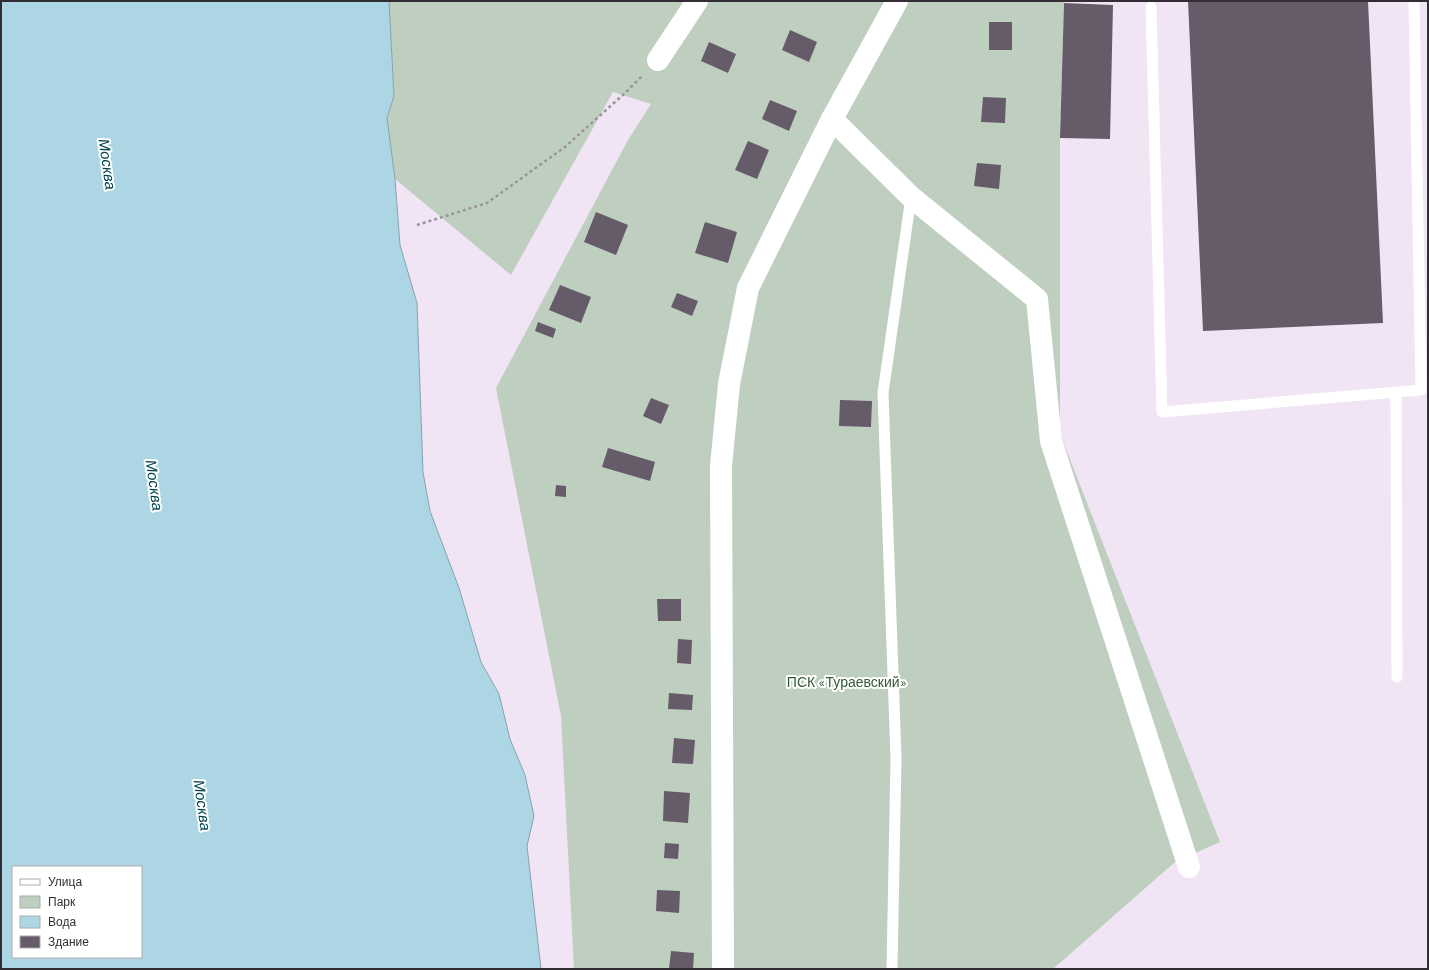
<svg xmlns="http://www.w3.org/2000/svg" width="1429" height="970" font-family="Barlow,sans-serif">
  <rect width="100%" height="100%" fill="#f1e4f5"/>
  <polygon fill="#bfcfbf" points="389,1 1064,1 1060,138 1060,434 1220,842 1175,862 1053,969 574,969 561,716 496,388 628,140 651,104 613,92 511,275 395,179 387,118 394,96"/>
  <path fill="#acd6e3" stroke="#87a3ae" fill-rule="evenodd" d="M 1,1 L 389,1 L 394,96 L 387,118 L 395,179 L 400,245 L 417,303 L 423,472 L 430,511 L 459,588 L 481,662 L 499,694 L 510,739 L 525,775 L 534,816 L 527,846 L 541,969 L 1,969 ZM 13,867 L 141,867 L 141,957 L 13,957 Z"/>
  <g fill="#655b69">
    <polygon points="1188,1 1368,1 1383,323 1203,331"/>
    <polygon points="1064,3 1113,5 1110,139 1060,138"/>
    <rect x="989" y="22" width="23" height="28"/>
    <polygon points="790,30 817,42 809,62 782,50"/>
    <polygon points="709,42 736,54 728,73 701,61"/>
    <polygon points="983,97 1006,98 1005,123 981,122"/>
    <polygon points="770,100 797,111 789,131 762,119"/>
    <polygon points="748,141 769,150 757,179 735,170"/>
    <polygon points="977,163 1001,165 999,189 974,186"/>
    <polygon points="596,212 628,225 616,255 584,242"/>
    <polygon points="705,222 737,232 728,263 695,253"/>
    <polygon points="560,285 591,297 581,323 549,310"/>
    <polygon points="677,293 698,301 692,316 671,307"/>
    <polygon points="538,322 556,329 553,338 535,331"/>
    <polygon points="651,398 669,405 661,424 643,416"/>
    <polygon points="840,400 872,401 871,427 839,426"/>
    <polygon points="608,448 655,462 650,481 602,467"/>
    <polygon points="556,485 566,486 566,497 555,496"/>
    <polygon points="657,599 681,599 681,621 658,621"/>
    <polygon points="678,639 692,640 691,664 677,663"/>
    <polygon points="669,693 693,695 692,710 668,709"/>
    <polygon points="674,738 695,740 693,764 672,763"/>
    <polygon points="664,791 690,793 688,823 663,821"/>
    <polygon points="665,843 679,844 678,859 664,858"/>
    <polygon points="657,890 680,891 679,913 656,911"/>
    <polygon points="671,951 694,953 693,969 669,969"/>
  </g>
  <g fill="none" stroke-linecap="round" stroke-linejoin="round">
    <polyline stroke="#9b929e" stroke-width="2.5" stroke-dasharray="3 3" stroke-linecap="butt" points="417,225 487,203 565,147 625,93 642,76"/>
    <g stroke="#fff" stroke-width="11">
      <polyline points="1151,7 1162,412 1421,390 1414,1"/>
      <polyline points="1396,392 1397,677"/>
      <polyline points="892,969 896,758 883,393 911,197"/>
    </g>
    <g stroke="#fff" stroke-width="22">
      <polyline points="658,60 697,1"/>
      <polyline points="832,119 911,197 1037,299 1051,441 1189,867"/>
      <polyline points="723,969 721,466 729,384 748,288 832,119 897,1"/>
    </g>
  </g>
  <g text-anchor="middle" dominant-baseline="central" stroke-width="4" stroke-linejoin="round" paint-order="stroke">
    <g font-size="14" fill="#325a33" stroke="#fff">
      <text x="847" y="681">ПСК «Тураевский»</text>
    </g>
    <g font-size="15" font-style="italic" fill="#024250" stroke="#fff">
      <text transform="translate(108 164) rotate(82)">Москва</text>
      <text transform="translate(155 485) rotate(82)">Москва</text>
      <text transform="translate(203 805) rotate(82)">Москва</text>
    </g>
  </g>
  <rect width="1429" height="970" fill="none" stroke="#322d34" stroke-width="4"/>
  <rect x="12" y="866" width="130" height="92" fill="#ffffff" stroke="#adabae"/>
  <rect x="20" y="879" width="20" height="6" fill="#ffffff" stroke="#adabae"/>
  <text x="48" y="886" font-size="12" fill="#322d34">Улица</text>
  <rect x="20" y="896" width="20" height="12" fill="#bfcfbf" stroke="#adabae"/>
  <text x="48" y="906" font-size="12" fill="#322d34">Парк</text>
  <rect x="20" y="916" width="20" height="12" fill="#acd6e3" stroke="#adabae"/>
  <text x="48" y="926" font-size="12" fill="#322d34">Вода</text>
  <rect x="20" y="936" width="20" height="12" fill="#655b69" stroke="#adabae"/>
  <text x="48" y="946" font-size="12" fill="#322d34">Здание</text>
</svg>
